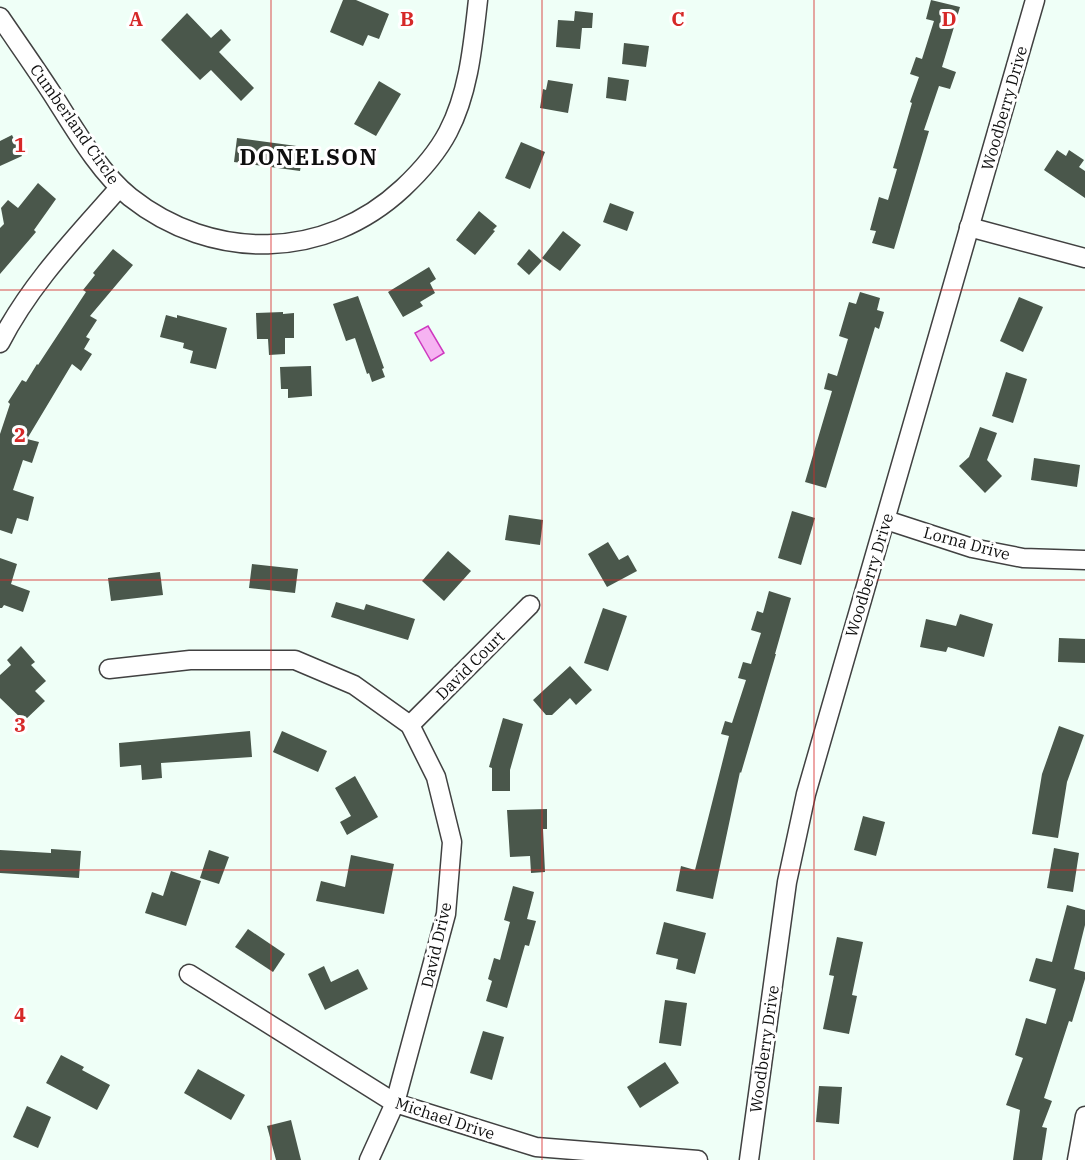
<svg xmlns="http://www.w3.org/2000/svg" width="1085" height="1160" font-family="'IBM Plex Serif',serif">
  <rect width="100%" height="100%" fill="#effff7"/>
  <polygon fill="#f6b3f2" stroke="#ce3ac0" stroke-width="1.5" points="428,326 444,353 431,361 415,333"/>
  <g fill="#4a574b">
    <polygon points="343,0 356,0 389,14 379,39 368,35 363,46 330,32"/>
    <polygon points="931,0 960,7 942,67 956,72 950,89 939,86 924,130 929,131 894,249 872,243 876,231 870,230 879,197 888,200 897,169 893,168 912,103 910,102 919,77 910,74 916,57 922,59 934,21 926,19"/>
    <polygon points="575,11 593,13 592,28 582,28 580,49 556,47 558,20 574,21"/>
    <polygon points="187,13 211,38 221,29 231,40 219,52 254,88 241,101 211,70 200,80 161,40"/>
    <polygon points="624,43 649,46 646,67 622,64"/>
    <polygon points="608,77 629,80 626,101 606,98"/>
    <polygon points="548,80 573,84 568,113 540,108 543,89 546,90"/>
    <polygon points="379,81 401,94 376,136 354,124"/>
    <polygon points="12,135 22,156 0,166 0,141"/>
    <polygon points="237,138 304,147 300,171 234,162"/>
    <polygon points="521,142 545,152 530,189 505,178"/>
    <polygon points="1057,150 1066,156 1069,150 1084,160 1079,167 1085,171 1085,198 1044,170"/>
    <polygon points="38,183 56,199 34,230 36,232 0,274 0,228 4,224 1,208 8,200 18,208"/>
    <polygon points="610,203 634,212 627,231 603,222"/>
    <polygon points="479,211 497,226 493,230 495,231 475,255 456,240"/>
    <polygon points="563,231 581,245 560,271 542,258"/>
    <polygon points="113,249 133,265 90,316 97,320 86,337 90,339 84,349 92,354 81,371 72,364 27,439 39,442 32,463 23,460 13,490 34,497 28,521 17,518 12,534 0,530 0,434 10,404 8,402 22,380 26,382 37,364 38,365 86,292 83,290 95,275 93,273"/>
    <polygon points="529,249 542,261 529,275 517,264"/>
    <polygon points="429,267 436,279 430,283 435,293 420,302 423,306 403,317 388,292"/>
    <polygon points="860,292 880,298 877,310 884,312 879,329 875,327 826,488 805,482 832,391 824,389 828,373 837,376 848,339 839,336 849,302 856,304"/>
    <polygon points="358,296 384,368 382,369 385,377 372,382 369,373 367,374 355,338 346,341 333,304"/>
    <polygon points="1019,297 1043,307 1023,352 1000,341"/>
    <polygon points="283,312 283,314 294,313 294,338 285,338 285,354 269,355 268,339 257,339 256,313"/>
    <polygon points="166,315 177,318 177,315 227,328 216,369 190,363 193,351 183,348 184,343 160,337"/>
    <polygon points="311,366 312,396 288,398 288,389 281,389 280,367"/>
    <polygon points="1006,372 1027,379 1013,423 992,416"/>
    <polygon points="980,427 997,433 987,460 1002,476 985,493 959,466 969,457"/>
    <polygon points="1034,458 1080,465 1077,487 1031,480"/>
    <polygon points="792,511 815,518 801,565 778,558"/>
    <polygon points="509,515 543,520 540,545 505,540"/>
    <polygon points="608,542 619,560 628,555 637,571 607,587 588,554"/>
    <polygon points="448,551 471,571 444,601 422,581"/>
    <polygon points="0,558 17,564 11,584 30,591 23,612 4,605 2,608 0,608"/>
    <polygon points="252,564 298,569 295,593 249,588"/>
    <polygon points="160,572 163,595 111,601 108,578"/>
    <polygon points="769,591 791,598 775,654 776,654 741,773 740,772 713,899 676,891 681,866 695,870 729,736 721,734 725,721 732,723 746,680 738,678 743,662 751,664 761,633 751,630 757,611 763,613"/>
    <polygon points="336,602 364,610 366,604 415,619 408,640 331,617"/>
    <polygon points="603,608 627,616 608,671 584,663"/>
    <polygon points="960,614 993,624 984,657 948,647 946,652 920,647 926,619 956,626"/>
    <polygon points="1059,638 1085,639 1085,663 1058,662"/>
    <polygon points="21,646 35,662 31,665 46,681 35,691 45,701 24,721 0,698 0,675 11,665 7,660"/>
    <polygon points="570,666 592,690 576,705 570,698 552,715 546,715 533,700"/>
    <polygon points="503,718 523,724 510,770 510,791 492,791 492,768 489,767"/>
    <polygon points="1059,726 1084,735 1067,782 1058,838 1032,834 1042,774"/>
    <polygon points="250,731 252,757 161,763 162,778 142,780 141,765 120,767 119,743"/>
    <polygon points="282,731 327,751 318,772 273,752"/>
    <polygon points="355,776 378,817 347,835 340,822 351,816 335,788"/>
    <polygon points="547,809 547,829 543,829 545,872 531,873 530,856 510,857 507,810"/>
    <polygon points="863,816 885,822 876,856 854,850"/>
    <polygon points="1054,848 1079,853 1073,892 1047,888"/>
    <polygon points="51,849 81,851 79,878 0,873 0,850 51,853"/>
    <polygon points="209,850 229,857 219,884 200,878"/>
    <polygon points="351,855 394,864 384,914 316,901 321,881 345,887"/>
    <polygon points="171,871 201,881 186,926 145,913 152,892 163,896"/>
    <polygon points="513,886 534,892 527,919 536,921 529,946 525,945 507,1008 486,1001 492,981 488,979 494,958 500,960 510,922 504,920"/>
    <polygon points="1067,905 1085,910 1085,925 1074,969 1085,972 1085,979 1072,1022 1069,1021 1044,1098 1052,1101 1042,1127 1047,1128 1042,1160 1013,1160 1020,1110 1006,1105 1023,1058 1015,1055 1026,1018 1046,1024 1056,989 1029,981 1036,958 1052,962"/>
    <polygon points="664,922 706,933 695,974 676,969 678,959 656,954"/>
    <polygon points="248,929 285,954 273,972 235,947"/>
    <polygon points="837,937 863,942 852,995 857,996 849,1034 823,1029 834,976 829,975"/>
    <polygon points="324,966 331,982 358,969 368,989 325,1010 308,974"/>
    <polygon points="665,1000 687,1003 681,1046 659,1043"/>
    <polygon points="483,1031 504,1037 492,1080 470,1073"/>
    <polygon points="61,1055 84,1067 82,1070 110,1085 97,1110 46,1083"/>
    <polygon points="665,1062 679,1083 640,1108 627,1087"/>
    <polygon points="198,1069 245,1095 231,1120 184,1093"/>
    <polygon points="819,1086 842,1087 839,1124 816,1122"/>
    <polygon points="27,1106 51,1117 38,1148 13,1137"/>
    <polygon points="291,1120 301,1160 276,1160 267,1126"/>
  </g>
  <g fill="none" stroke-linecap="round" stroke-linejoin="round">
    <g stroke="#414141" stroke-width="21">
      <g id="street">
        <path d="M 0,17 C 17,42 34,66 51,92 C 73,126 98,171 130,197 C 212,262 325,261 403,188 C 420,172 437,153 448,132 C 469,92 473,44 478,0"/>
        <polyline points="969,227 1085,258"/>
        <path d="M 0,343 C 30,284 76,237 119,188"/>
        <polyline points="886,520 972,548 1023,558 1085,560"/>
        <polyline points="109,669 190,660 295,660 354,685 410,725 436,777 452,842 446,914 395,1103 369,1160"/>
        <polyline points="410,725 530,605"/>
        <polyline points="189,974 395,1103 536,1147 698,1160"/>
        <polyline points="749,1160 787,882 806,794 1035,0"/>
        <polyline points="1077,1160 1085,1116"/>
      </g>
    </g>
    <use href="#street" stroke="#fff" stroke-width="18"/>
  </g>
  <path fill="none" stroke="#d62828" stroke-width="1.5" stroke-opacity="0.55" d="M 271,0 L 271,1160M 542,0 L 542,1160M 814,0 L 814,1160M 0,290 L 1085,290M 0,580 L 1085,580M 0,870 L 1085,870"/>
  <g text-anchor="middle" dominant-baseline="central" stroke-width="6" stroke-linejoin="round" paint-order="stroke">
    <g font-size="16" fill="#0e0e0e" stroke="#fff">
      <text transform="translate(1004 108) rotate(-74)">Woodberry Drive</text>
      <text transform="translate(75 124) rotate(55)">Cumberland Circle</text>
      <text transform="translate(967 543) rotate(15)">Lorna Drive</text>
      <text transform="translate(869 575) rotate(-73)">Woodberry Drive</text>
      <text transform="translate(470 665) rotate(-45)">David Court</text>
      <text transform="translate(436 945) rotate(-77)">David Drive</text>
      <text transform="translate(764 1049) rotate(-82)">Woodberry Drive</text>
      <text transform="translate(445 1118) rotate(18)">Michael Drive</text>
    </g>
    <g font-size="22" font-weight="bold" letter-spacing="1.5" fill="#0e0e0e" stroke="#fff">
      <text x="309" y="156">DONELSON</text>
    </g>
  </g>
  <g font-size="20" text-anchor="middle" font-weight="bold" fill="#d62828" stroke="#fff" stroke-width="6" stroke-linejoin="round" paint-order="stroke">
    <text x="136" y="26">A</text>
    <text x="407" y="26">B</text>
    <text x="678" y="26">C</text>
    <text x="949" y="26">D</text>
    <text x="20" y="152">1</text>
    <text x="20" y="442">2</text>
    <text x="20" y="732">3</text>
    <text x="20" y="1022">4</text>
  </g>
</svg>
